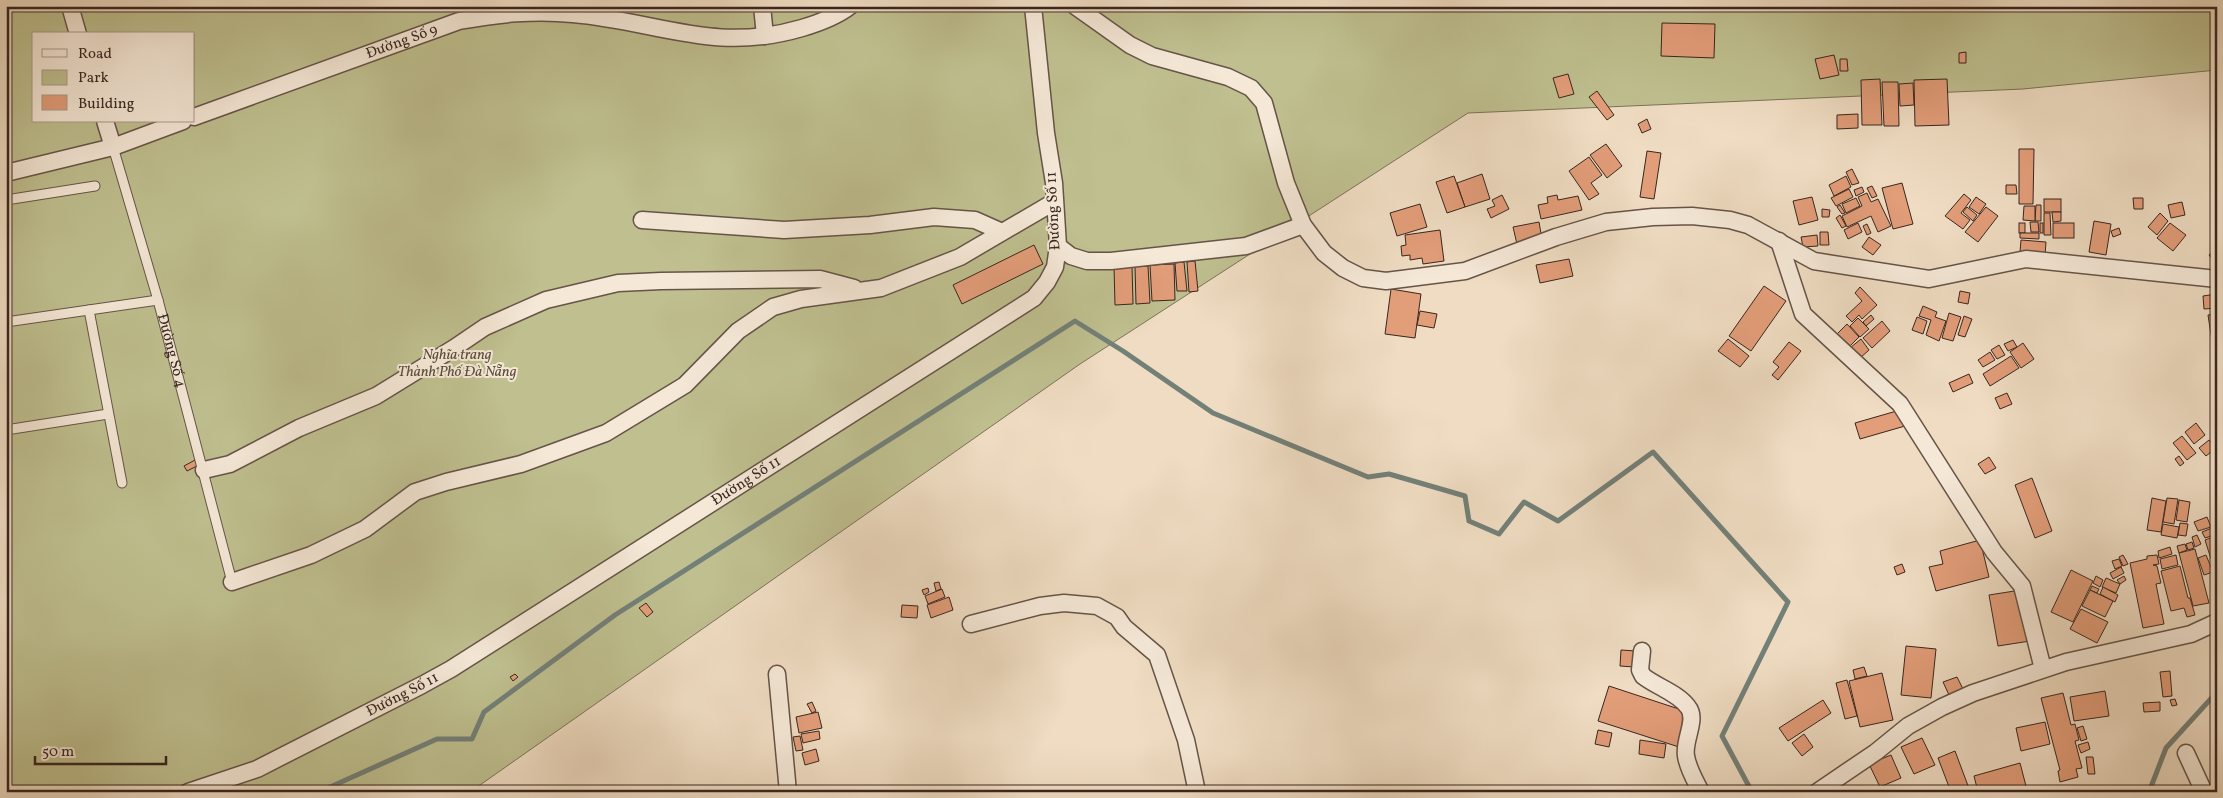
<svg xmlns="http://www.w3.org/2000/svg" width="2223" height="798" font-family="Vollkorn,serif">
  <rect width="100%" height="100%" fill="#efdcc2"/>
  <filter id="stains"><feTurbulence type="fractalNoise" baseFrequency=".004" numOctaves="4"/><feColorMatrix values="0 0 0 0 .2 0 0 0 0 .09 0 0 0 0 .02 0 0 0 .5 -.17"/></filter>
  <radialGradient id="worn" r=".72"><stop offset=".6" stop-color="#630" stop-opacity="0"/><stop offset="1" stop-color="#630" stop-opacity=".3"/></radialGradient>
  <path fill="#bfbf8f" stroke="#7c7258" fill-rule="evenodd" d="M 6,6 L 2217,6 L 2217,70 L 2023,89 L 1468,113 L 1080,364 L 470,792 L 6,792 ZM 34,34 L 194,34 L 194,121 L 34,121 Z"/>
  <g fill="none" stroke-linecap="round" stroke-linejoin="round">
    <g stroke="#738078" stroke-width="5">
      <polyline points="319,792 437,739 472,739 484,712 615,615 1075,321 1123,351 1213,413 1368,477 1389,474 1465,496 1469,521 1499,534 1524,502 1558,521 1653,452 1788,602 1722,736 1752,792"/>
      <polyline points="2149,792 2166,748 2217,692"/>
    </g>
  </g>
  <g fill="#e29d79" stroke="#382620">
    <polygon points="1662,23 1715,24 1714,58 1661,56"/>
    <polygon points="1966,52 1966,63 1959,63 1959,53"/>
    <polygon points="1834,55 1839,75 1820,79 1815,59"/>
    <polygon points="1840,59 1847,59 1848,71 1840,71"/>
    <polygon points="1568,74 1574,94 1559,98 1553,78"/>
    <polygon points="1880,79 1882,125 1862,125 1861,80"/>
    <polygon points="1947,79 1949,125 1915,126 1914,80"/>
    <polygon points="1882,82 1898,82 1899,126 1884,126"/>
    <polygon points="1913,83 1914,105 1900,106 1899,84"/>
    <polygon points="1597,91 1614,115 1607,120 1589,97"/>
    <polygon points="1858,114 1858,128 1837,129 1837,115"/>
    <polygon points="1647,119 1651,129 1642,133 1638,124"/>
    <polygon points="1606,144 1622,166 1607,178 1590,155"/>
    <polygon points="2019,149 2034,149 2033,204 2019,204"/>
    <polygon points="1647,151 1661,153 1654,199 1640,197"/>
    <polygon points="1589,157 1602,175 1591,183 1599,194 1589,200 1569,171"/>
    <polygon points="1852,169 1859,183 1852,185 1846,172"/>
    <polygon points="1482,174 1490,199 1465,207 1457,183"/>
    <polygon points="1454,176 1465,207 1447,213 1436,182"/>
    <polygon points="1846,176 1851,187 1834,196 1829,185"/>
    <polygon points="1902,183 1913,224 1893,229 1882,188"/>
    <polygon points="2006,185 2016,185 2017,194 2006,194"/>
    <polygon points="1872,186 1877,196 1872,198 1867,188"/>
    <polygon points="1862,187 1864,192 1856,196 1854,190"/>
    <polygon points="1849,189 1853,197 1836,206 1831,198"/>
    <polygon points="1867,193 1871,202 1878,199 1891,226 1878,232 1871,216 1847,227 1842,216 1862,206 1858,197"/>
    <polygon points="1964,194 1971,200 1961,213 1970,220 1963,229 1945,216"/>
    <polygon points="1502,195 1509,209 1491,218 1487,209 1495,206 1492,200"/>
    <polygon points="1557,195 1558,200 1578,196 1582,210 1541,219 1538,205 1548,203 1547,197"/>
    <polygon points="1812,197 1818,220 1799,225 1793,201"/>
    <polygon points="1976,197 1986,204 1979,214 1969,207"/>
    <polygon points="1856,198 1860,206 1846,213 1842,204"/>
    <polygon points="2133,198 2143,198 2143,209 2134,209"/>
    <rect x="2044" y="199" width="17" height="13"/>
    <polygon points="2182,202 2185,215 2171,218 2168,205"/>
    <polygon points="1420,204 1427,227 1397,236 1390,213"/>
    <polygon points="1840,205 1845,213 1842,214 1837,207"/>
    <polygon points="2036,205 2041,205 2041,221 2035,221"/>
    <polygon points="2024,206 2035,206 2035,221 2023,220"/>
    <polygon points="1967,207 1977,215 1973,221 1963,212"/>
    <polygon points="1986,207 1998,216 1978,242 1965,232"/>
    <polygon points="1822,209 1830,210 1829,217 1822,217"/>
    <polygon points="2052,212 2061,212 2061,221 2053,222"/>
    <polygon points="2044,213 2050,213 2051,235 2044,235"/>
    <polygon points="2160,213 2168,221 2157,235 2148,227"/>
    <polygon points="1840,215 1846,226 1842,228 1836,218"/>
    <polygon points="2094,221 2111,224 2106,255 2089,252"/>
    <polygon points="1539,222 1542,239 1517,244 1513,227"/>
    <polygon points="2030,222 2038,222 2039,232 2031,232"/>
    <polygon points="1858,223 1862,232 1848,239 1844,230"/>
    <rect x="2019" y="223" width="6" height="10"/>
    <rect x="2040" y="223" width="3" height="10"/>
    <rect x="2053" y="223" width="21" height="15"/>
    <polygon points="2170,223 2186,235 2173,251 2157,238"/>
    <polygon points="1867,224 1871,233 1867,235 1863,226"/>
    <polygon points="2119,228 2121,234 2113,237 2111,231"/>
    <polygon points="1440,230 1444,261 1423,264 1422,258 1410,260 1410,255 1402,256 1401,246 1406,245 1405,235"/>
    <polygon points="1820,232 1828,232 1829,245 1820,245"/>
    <polygon points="2020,233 2039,233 2039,239 2020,238"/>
    <polygon points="1817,235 1818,246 1803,247 1801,237"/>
    <polygon points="1869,237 1881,245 1873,255 1862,247"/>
    <polygon points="2021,240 2046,242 2045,255 2020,252"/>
    <polygon points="1034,245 1043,264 962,304 953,285"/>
    <polygon points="2217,249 2217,265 2209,255"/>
    <polygon points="1569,259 1573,276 1540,283 1536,265"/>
    <polygon points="1195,261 1198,291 1189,292 1187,262"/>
    <polygon points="1184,262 1187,291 1177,291 1175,263"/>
    <polygon points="1174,264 1175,300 1152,301 1150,265"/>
    <polygon points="1132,266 1133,304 1115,305 1114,267"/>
    <polygon points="1135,266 1148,266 1150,303 1136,304"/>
    <polygon points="1764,286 1786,301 1751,351 1729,336"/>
    <polygon points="1860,287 1877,305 1862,319 1859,315 1852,322 1846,316 1862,301 1855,293"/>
    <polygon points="1391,289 1421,294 1415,338 1385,334"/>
    <polygon points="1960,291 1970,293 1968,304 1958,302"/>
    <polygon points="2217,294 2217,308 2204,309 2203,296"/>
    <polygon points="1923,306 1937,312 1935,317 1946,321 1939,341 1926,335 1931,320 1919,316"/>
    <polygon points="1420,311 1437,314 1434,328 1417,325"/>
    <polygon points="1949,313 1961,317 1953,341 1942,338"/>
    <polygon points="2217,314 2217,361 2215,361 2208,315"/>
    <polygon points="1871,315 1874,319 1866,326 1863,322"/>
    <polygon points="1964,316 1972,319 1965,337 1958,335"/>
    <polygon points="1917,317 1927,321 1923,334 1912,330"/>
    <polygon points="1858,318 1869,329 1860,337 1850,326"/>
    <polygon points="1882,321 1890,331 1872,348 1863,338"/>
    <polygon points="1847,324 1859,337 1848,348 1836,335"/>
    <polygon points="1728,339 1749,356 1740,367 1718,351"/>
    <polygon points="1861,339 1869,350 1859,359 1850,348"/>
    <polygon points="2013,340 2017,347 2008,351 2004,344"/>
    <polygon points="1789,342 1801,351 1778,380 1772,375 1779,367 1773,362"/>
    <polygon points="2023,343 2034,359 2021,368 2010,352"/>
    <polygon points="1999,345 2005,355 1997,359 1991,350"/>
    <polygon points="1990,352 1995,360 1983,367 1978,360"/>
    <polygon points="2011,356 2019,368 1990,386 1983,374"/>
    <polygon points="1969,374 1973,383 1953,392 1949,383"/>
    <polygon points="2007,393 2012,404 2000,409 1995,398"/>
    <polygon points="1900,410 1905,426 1860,439 1855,423"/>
    <polygon points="2196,423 2205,435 2194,444 2185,432"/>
    <polygon points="2182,436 2196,453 2187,460 2173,443"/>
    <polygon points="2209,440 2216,448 2206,456 2199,448"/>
    <polygon points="2179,456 2184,463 2180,466 2175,459"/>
    <polygon points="1989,457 1996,468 1985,474 1978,464"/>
    <polygon points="195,460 197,466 187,471 184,466"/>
    <polygon points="2217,460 2217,471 2215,472 2211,462"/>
    <polygon points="2032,478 2052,531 2035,538 2015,485"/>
    <polygon points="2152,498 2166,501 2161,532 2147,530"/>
    <polygon points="2167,498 2178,499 2174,524 2163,522"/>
    <polygon points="2179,500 2190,502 2187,522 2176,520"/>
    <polygon points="2207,517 2211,527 2198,531 2194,522"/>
    <polygon points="2180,523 2188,524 2186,536 2178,535"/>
    <polygon points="2163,524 2179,527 2177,538 2161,535"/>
    <polygon points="2217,526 2217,534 2205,538 2202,532"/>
    <polygon points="2197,535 2201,544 2195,547 2192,537"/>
    <polygon points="2216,536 2217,558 2211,559 2205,540"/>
    <polygon points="1980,540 1989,577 1936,591 1929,567 1943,564 1940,551"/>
    <polygon points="2192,542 2194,548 2188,550 2186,544"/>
    <polygon points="2185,544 2187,550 2179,553 2177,546"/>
    <polygon points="2170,547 2172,554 2159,558 2158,551"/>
    <polygon points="2195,549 2209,603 2193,606 2179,553"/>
    <polygon points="2123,555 2128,564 2123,566 2119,557"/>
    <polygon points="2157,555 2159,564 2153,565 2157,566 2161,583 2156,584 2164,624 2143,628 2130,563 2147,559 2147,556"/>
    <polygon points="2176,555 2178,565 2162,569 2160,559"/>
    <polygon points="2206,555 2213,572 2204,575 2198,558"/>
    <polygon points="2119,559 2122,566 2115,569 2112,561"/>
    <polygon points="1902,564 1905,572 1897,575 1894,567"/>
    <polygon points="2180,566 2188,598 2190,598 2195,615 2187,617 2184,608 2171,611 2161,571"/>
    <polygon points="2121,567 2124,573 2113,579 2110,573"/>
    <polygon points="2071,570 2093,581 2073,622 2051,612"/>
    <polygon points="2096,576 2103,580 2100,587 2093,583"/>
    <polygon points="2124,576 2126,580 2120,584 2117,580"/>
    <polygon points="2106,578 2120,584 2116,593 2102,587"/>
    <polygon points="2217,581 2217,601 2215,602 2211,583"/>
    <polygon points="939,582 941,589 936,591 934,583"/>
    <polygon points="2092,586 2099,589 2097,593 2090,590"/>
    <polygon points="2103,587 2118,595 2115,602 2100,594"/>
    <polygon points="928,588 929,592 924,595 922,590"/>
    <polygon points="942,589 945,597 928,604 925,596"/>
    <polygon points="2021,590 2030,641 1998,646 1989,595"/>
    <polygon points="2090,590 2113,601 2105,617 2082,606"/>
    <polygon points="949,597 953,610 931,618 927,605"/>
    <polygon points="646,603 653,612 647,617 639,608"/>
    <polygon points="902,605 918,606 917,618 901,617"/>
    <polygon points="2081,609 2108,622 2097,643 2070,629"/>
    <polygon points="1906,646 1936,649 1931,698 1901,695"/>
    <polygon points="1621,650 1636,651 1634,667 1620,666"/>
    <polygon points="1864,667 1867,676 1855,679 1853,670"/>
    <polygon points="2170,671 2172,696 2163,697 2160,672"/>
    <polygon points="1882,673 1893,720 1860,727 1849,681"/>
    <polygon points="515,674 518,677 513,681 510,677"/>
    <polygon points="1957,677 1963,689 1949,695 1943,682"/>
    <polygon points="1847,680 1857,716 1845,719 1836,683"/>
    <polygon points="1609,686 1691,713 1679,747 1598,721"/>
    <polygon points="2105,691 2109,716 2074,721 2070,697"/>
    <polygon points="2063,693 2071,725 2075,724 2079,740 2075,741 2082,768 2076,769 2078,777 2060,782 2058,771 2060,770 2041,698"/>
    <polygon points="2175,699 2177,705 2172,706 2170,700"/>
    <polygon points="1823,700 1831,713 1788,741 1779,728"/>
    <polygon points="812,702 816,711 812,713 807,704"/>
    <polygon points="2160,702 2160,711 2144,712 2143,703"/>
    <polygon points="818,712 822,728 799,733 796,717"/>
    <polygon points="2045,722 2050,744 2021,751 2016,728"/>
    <polygon points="2083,726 2087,739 2081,741 2077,728"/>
    <polygon points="1598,730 1612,733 1609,747 1595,744"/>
    <polygon points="819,731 820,739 803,743 801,734"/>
    <polygon points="1804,734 1813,747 1802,756 1792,743"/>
    <polygon points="800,736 803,750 796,751 793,737"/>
    <polygon points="1922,738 1935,765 1914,774 1901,747"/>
    <polygon points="1640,740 1666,744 1664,758 1639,754"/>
    <polygon points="2088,742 2090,749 2081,753 2078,745"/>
    <polygon points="816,749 819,761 805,765 802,753"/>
    <polygon points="1955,751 1970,791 1969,792 1951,792 1938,758"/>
    <polygon points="1891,755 1901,778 1880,787 1869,764"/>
    <polygon points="2086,757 2093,757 2095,774 2088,774"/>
    <polygon points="2020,763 2026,786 2005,792 1978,792 1974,776"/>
  </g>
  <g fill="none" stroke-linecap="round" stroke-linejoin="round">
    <g stroke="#665448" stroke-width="11">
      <g id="lane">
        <path id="s1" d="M 113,147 L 158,300 L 232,582"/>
        <polyline points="6,200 95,186"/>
        <polyline points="89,310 122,483"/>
        <polyline points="6,322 158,300"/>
        <polyline points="6,430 108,414"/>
      </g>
    </g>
    <g stroke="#665448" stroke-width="19">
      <g id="street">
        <polyline points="70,6 78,34"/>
        <polyline points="762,6 765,36"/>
        <polyline points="1075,6 1130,45 1152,56 1228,77 1251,88 1264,103 1286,183 1303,225 1324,253 1343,268 1363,278 1386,281 1465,271 1556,237 1606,222 1653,217 1692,216 1730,220 1748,225 1814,261 1929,279 2026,259 2217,279"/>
        <path id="s2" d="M 194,117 L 459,21 C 498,14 534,10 573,14 C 657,21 714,54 802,28 C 819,23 836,17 850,6"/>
        <polyline points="105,121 113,147"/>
        <polyline points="6,173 113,147 183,121"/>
        <polyline points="642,220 784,230 870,225 934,217 975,220 1002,232"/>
        <polyline points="1779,241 1803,314 1900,404 1994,552 2022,586 2043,669"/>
        <polyline points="1058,246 1071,256 1087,261 1111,261 1246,246 1303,225"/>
        <polyline points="204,470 230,464 299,428 376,396 454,348 485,327 546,300 618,283 661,281 820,279 854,288"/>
        <polyline points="232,582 311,555 365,529 415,492 446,482 521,464 606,433 685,385 738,331 773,307 801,299 881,288 960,257 1054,202"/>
        <polyline points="971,624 1040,606 1064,603 1097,606 1117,617 1124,627 1157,655 1186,740 1197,792"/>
        <path d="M 1642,651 L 1640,670 L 1643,676 C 1657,687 1678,693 1688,707 C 1698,719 1683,741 1686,756 C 1688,769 1695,780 1701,792"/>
        <polyline points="777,674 788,792"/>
        <polyline points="2186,753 2204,792"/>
        <path id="s3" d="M 188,792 L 257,769 L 422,685 L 451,669 L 1034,298 L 1047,282 L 1055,267 L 1058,246 L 1054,183 L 1046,133 L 1033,6"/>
        <polyline points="1817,792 1876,752 1908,726 1942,707 1973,693 2066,662 2191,634 2217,622"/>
      </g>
    </g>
    <use href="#lane" stroke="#f5e8d7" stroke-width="9"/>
    <use href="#street" stroke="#f5e8d7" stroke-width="16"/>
  </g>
  <g text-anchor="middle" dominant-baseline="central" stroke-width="4" stroke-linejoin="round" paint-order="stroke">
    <g font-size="15" fill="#382620" stroke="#f5e8d7">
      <text stroke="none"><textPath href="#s2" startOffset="221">Đường Số 9</textPath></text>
      <text transform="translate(1054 211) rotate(-93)">Đường Số 11</text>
      <text stroke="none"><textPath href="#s1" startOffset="212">Đường Số 4</textPath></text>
      <text stroke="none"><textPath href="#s3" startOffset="641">Đường Số 11</textPath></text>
      <text stroke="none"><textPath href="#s3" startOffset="236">Đường Số 11</textPath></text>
    </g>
    <g font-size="15" font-style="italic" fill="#5a4c3c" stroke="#f5e8d7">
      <text x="457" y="355">Nghĩa trang<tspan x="457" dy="17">Thành Phố Đà Nẵng</tspan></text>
    </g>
  </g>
  <rect width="2223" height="798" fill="none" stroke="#efdcc2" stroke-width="25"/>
  <rect x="8" y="8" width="2208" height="783" fill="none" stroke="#382620" stroke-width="2.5"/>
  <rect x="12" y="12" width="2198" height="773" fill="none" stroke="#382620"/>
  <rect x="32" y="32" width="162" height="90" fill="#f5e8d7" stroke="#a99a8e"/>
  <rect x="42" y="49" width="25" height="8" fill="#f5e8d7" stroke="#a99a8e"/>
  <text x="78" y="58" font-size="15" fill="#382620">Road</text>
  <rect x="42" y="70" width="25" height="15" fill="#bfbf8f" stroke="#a99a8e"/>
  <text x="78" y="82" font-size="15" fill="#382620">Park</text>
  <rect x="42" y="95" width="25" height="15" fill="#e29d79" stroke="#a99a8e"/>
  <text x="78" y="108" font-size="15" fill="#382620">Building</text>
  <path d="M35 756v8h131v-8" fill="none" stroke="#382620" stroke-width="2.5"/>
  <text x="42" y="756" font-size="15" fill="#382620" stroke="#f5e8d7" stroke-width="4" paint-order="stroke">50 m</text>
  <rect width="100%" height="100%" filter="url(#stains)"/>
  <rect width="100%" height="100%" fill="url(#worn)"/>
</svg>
